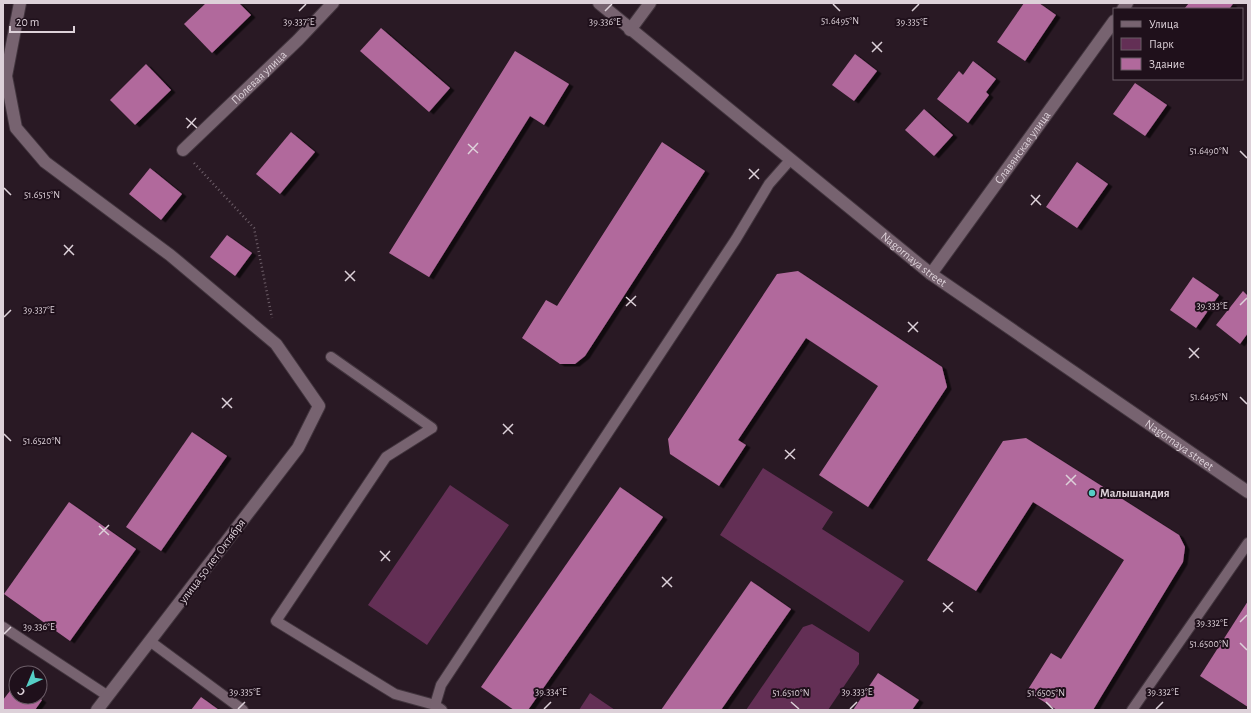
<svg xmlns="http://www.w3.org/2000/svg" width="1251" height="713" font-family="'Alegreya Sans',sans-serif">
  <defs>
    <filter id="shadow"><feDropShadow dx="4.5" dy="2.5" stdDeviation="0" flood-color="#0009"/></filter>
  </defs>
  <rect width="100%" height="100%" fill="#291924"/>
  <g fill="#632f55">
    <polygon points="763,468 833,512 822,529 904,581 869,632 720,535"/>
    <polygon points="450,485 509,525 427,645 368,605"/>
    <polygon points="812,624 859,653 859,664 828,710 746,710 803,627"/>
    <polygon points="590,693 615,710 579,710"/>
  </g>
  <g fill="#b1699c" filter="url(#shadow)">
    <polygon points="206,3 239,3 251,15 212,53 184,24"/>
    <polygon points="1024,3 1039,3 1056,15 1025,61 997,42"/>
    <polygon points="1189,3 1231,3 1233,4 1229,9 1184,9"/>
    <polygon points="381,28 450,88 429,112 360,51"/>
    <polygon points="515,51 569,84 544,125 530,116 429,277 389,253"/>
    <polygon points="855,54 877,71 854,101 832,85"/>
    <polygon points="973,61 996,79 986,92 989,95 968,123 937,99 959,71 963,75"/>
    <polygon points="146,64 171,90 135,125 110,100"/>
    <polygon points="1135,83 1167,105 1145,136 1113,114"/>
    <polygon points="924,109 953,135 934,156 905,130"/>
    <polygon points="291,132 315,152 280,194 256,174"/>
    <polygon points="662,142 705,171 585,356 575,364 560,364 522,338 546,300 557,306"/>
    <polygon points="1077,162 1108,184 1077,228 1046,207"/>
    <polygon points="150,168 182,194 161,220 129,194"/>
    <polygon points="227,235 252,253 235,276 210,257"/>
    <polygon points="798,271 942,367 947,387 868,507 819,475 878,386 806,338 738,440 746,445 719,486 670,454 668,439 777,274"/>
    <polygon points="1193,277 1219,295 1196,328 1170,310"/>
    <polygon points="1243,291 1248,296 1248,333 1240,344 1216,325"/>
    <polygon points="192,432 227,456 161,551 126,527"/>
    <polygon points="1026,438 1179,535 1185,547 1183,562 1093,710 1057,710 1027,691 1051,653 1061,659 1124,560 1033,502 976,591 927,560 1003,441"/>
    <polygon points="620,487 663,517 528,710 514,710 481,687"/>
    <polygon points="69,502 136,549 70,641 4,594"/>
    <polygon points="751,581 791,609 721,710 661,710"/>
    <polygon points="1248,601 1248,707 1200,676"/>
    <polygon points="878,673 919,700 912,710 853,710"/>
    <polygon points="16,683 16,697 38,697 42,700 35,710 3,710 3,700"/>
    <polygon points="201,697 219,710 191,710"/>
  </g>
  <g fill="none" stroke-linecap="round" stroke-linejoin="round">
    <g stroke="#42353e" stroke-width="12">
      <g id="lane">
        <polyline points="331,357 432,428 386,457 276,621 395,694 435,705 442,710"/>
        <polyline points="3,627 108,696"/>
        <polyline points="151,642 243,710"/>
        <polyline points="435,705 441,685 736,239 769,184 791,159"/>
        <polyline points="1132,710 1248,543"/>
      </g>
    </g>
    <g stroke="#42353e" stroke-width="14">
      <g id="street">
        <polyline points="20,3 6,76 16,128 45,162 170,255 276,344 319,406 298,448 97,710"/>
        <path id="s1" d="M 599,3 L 931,274 L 1248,492"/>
        <polyline points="1123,9 1127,3"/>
        <polyline points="630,30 650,3"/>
        <path id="s2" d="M 183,150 L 298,40 L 333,3"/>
        <path id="s3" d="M 931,274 L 1114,21"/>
      </g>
    </g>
    <polyline stroke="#6e5f69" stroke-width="2.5" stroke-dasharray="1 3" stroke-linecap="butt" points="194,163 254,228 272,318"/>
    <use href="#lane" stroke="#776370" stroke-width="10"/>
    <use href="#street" stroke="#776370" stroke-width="12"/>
  </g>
  <path fill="none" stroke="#ddd1d9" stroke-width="1.5" d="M 833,4 L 840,11M 299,11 L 306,4M 605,11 L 612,4M 912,11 L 919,4M 872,42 L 882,52M 872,52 L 882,42M 186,118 L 197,128M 187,128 L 196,118M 468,144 L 478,153M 1240,151 L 1247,158M 468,154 L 478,143M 749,169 L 759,179M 749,179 L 759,169M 4,188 L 11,195M 1031,195 L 1041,205M 1031,205 L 1040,195M 64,245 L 74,255M 64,255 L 73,245M 345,271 L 355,281M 345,281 L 355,271M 626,297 L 636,306M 1240,305 L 1247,298M 626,306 L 636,296M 4,317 L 11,310M 908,322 L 918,332M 908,332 L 918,322M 1189,348 L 1199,358M 1189,358 L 1199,348M 1240,397 L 1247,404M 222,398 L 232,408M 222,408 L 232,398M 503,424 L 513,434M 4,434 L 11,441M 503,434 L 513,424M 785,450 L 795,459M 785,459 L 795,449M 1066,475 L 1076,485M 1066,485 L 1076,475M 99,526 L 109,535M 99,535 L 109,525M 380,551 L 390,561M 381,561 L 390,551M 662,577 L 672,587M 662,587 L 672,577M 943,603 L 953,612M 943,612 L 953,602M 1240,622 L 1247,615M 4,634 L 11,627M 1240,643 L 1247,650M 791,702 L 799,709M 1046,702 L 1053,709M 238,709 L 245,702M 544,709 L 551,702M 850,709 L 857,702M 1156,709 L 1163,702"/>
  <circle fill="#55cec5" stroke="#1f101b" stroke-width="1.5" cx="1092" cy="493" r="4"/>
  <g text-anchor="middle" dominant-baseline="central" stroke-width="4" stroke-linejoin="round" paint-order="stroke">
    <g font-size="12" fill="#ddd1d9" stroke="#1f101b">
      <text stroke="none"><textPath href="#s2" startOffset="105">Полевая улица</textPath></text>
      <text stroke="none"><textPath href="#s3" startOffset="156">Славянская улица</textPath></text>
      <text stroke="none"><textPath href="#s1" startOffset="406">Nagornaya street</textPath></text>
      <text stroke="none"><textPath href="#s1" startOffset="730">Nagornaya street</textPath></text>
      <text transform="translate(212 561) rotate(-53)">улица 50 лет Октября</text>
    </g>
    <g font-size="12" font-weight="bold" fill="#ddd1d9" stroke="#1f101b" text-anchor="start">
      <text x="1100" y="493">Малышандия</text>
    </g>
  </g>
  <g font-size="10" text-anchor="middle" fill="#ddd1d9" stroke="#1f101b" stroke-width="4" stroke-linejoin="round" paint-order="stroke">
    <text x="840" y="24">51.6495°N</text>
    <text x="299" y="25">39.337°E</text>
    <text x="605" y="25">39.336°E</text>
    <text x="912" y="25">39.335°E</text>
    <text x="1209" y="154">51.6490°N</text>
    <text x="42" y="198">51.6515°N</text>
    <text x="1212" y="309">39.333°E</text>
    <text x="39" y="313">39.337°E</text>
    <text x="1209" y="400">51.6495°N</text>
    <text x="42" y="444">51.6520°N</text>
    <text x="1212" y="626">39.332°E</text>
    <text x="39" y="630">39.336°E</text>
    <text x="1209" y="647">51.6500°N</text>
    <text x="245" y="695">39.335°E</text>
    <text x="551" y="695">39.334°E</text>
    <text x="857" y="695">39.333°E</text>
    <text x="1163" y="695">39.332°E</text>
    <text x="791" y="696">51.6510°N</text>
    <text x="1046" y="696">51.6505°N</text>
  </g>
  <rect width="1251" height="713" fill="none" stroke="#ddd1d9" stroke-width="8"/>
  <rect x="1113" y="8" width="130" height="72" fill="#1f101b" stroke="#6b5d67"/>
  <rect x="1121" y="21" width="20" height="6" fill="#776370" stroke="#6b5d67"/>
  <text x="1149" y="28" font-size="12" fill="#ddd1d9">Улица</text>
  <rect x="1121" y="38" width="20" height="12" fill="#632f55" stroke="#6b5d67"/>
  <text x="1149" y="48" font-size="12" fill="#ddd1d9">Парк</text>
  <rect x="1121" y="58" width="20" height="12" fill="#b1699c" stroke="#6b5d67"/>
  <text x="1149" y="68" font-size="12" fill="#ddd1d9">Здание</text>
  <g transform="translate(28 685) rotate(224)"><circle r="19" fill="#1f101b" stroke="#6b5d67"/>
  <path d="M0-3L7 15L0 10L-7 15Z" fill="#55cec5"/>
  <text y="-6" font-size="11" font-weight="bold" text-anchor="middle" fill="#ddd1d9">С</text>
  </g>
  <path d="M10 26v6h64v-6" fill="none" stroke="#ddd1d9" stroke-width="2"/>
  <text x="16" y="26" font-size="12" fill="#ddd1d9" stroke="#1f101b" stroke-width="3" paint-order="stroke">20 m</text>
</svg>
